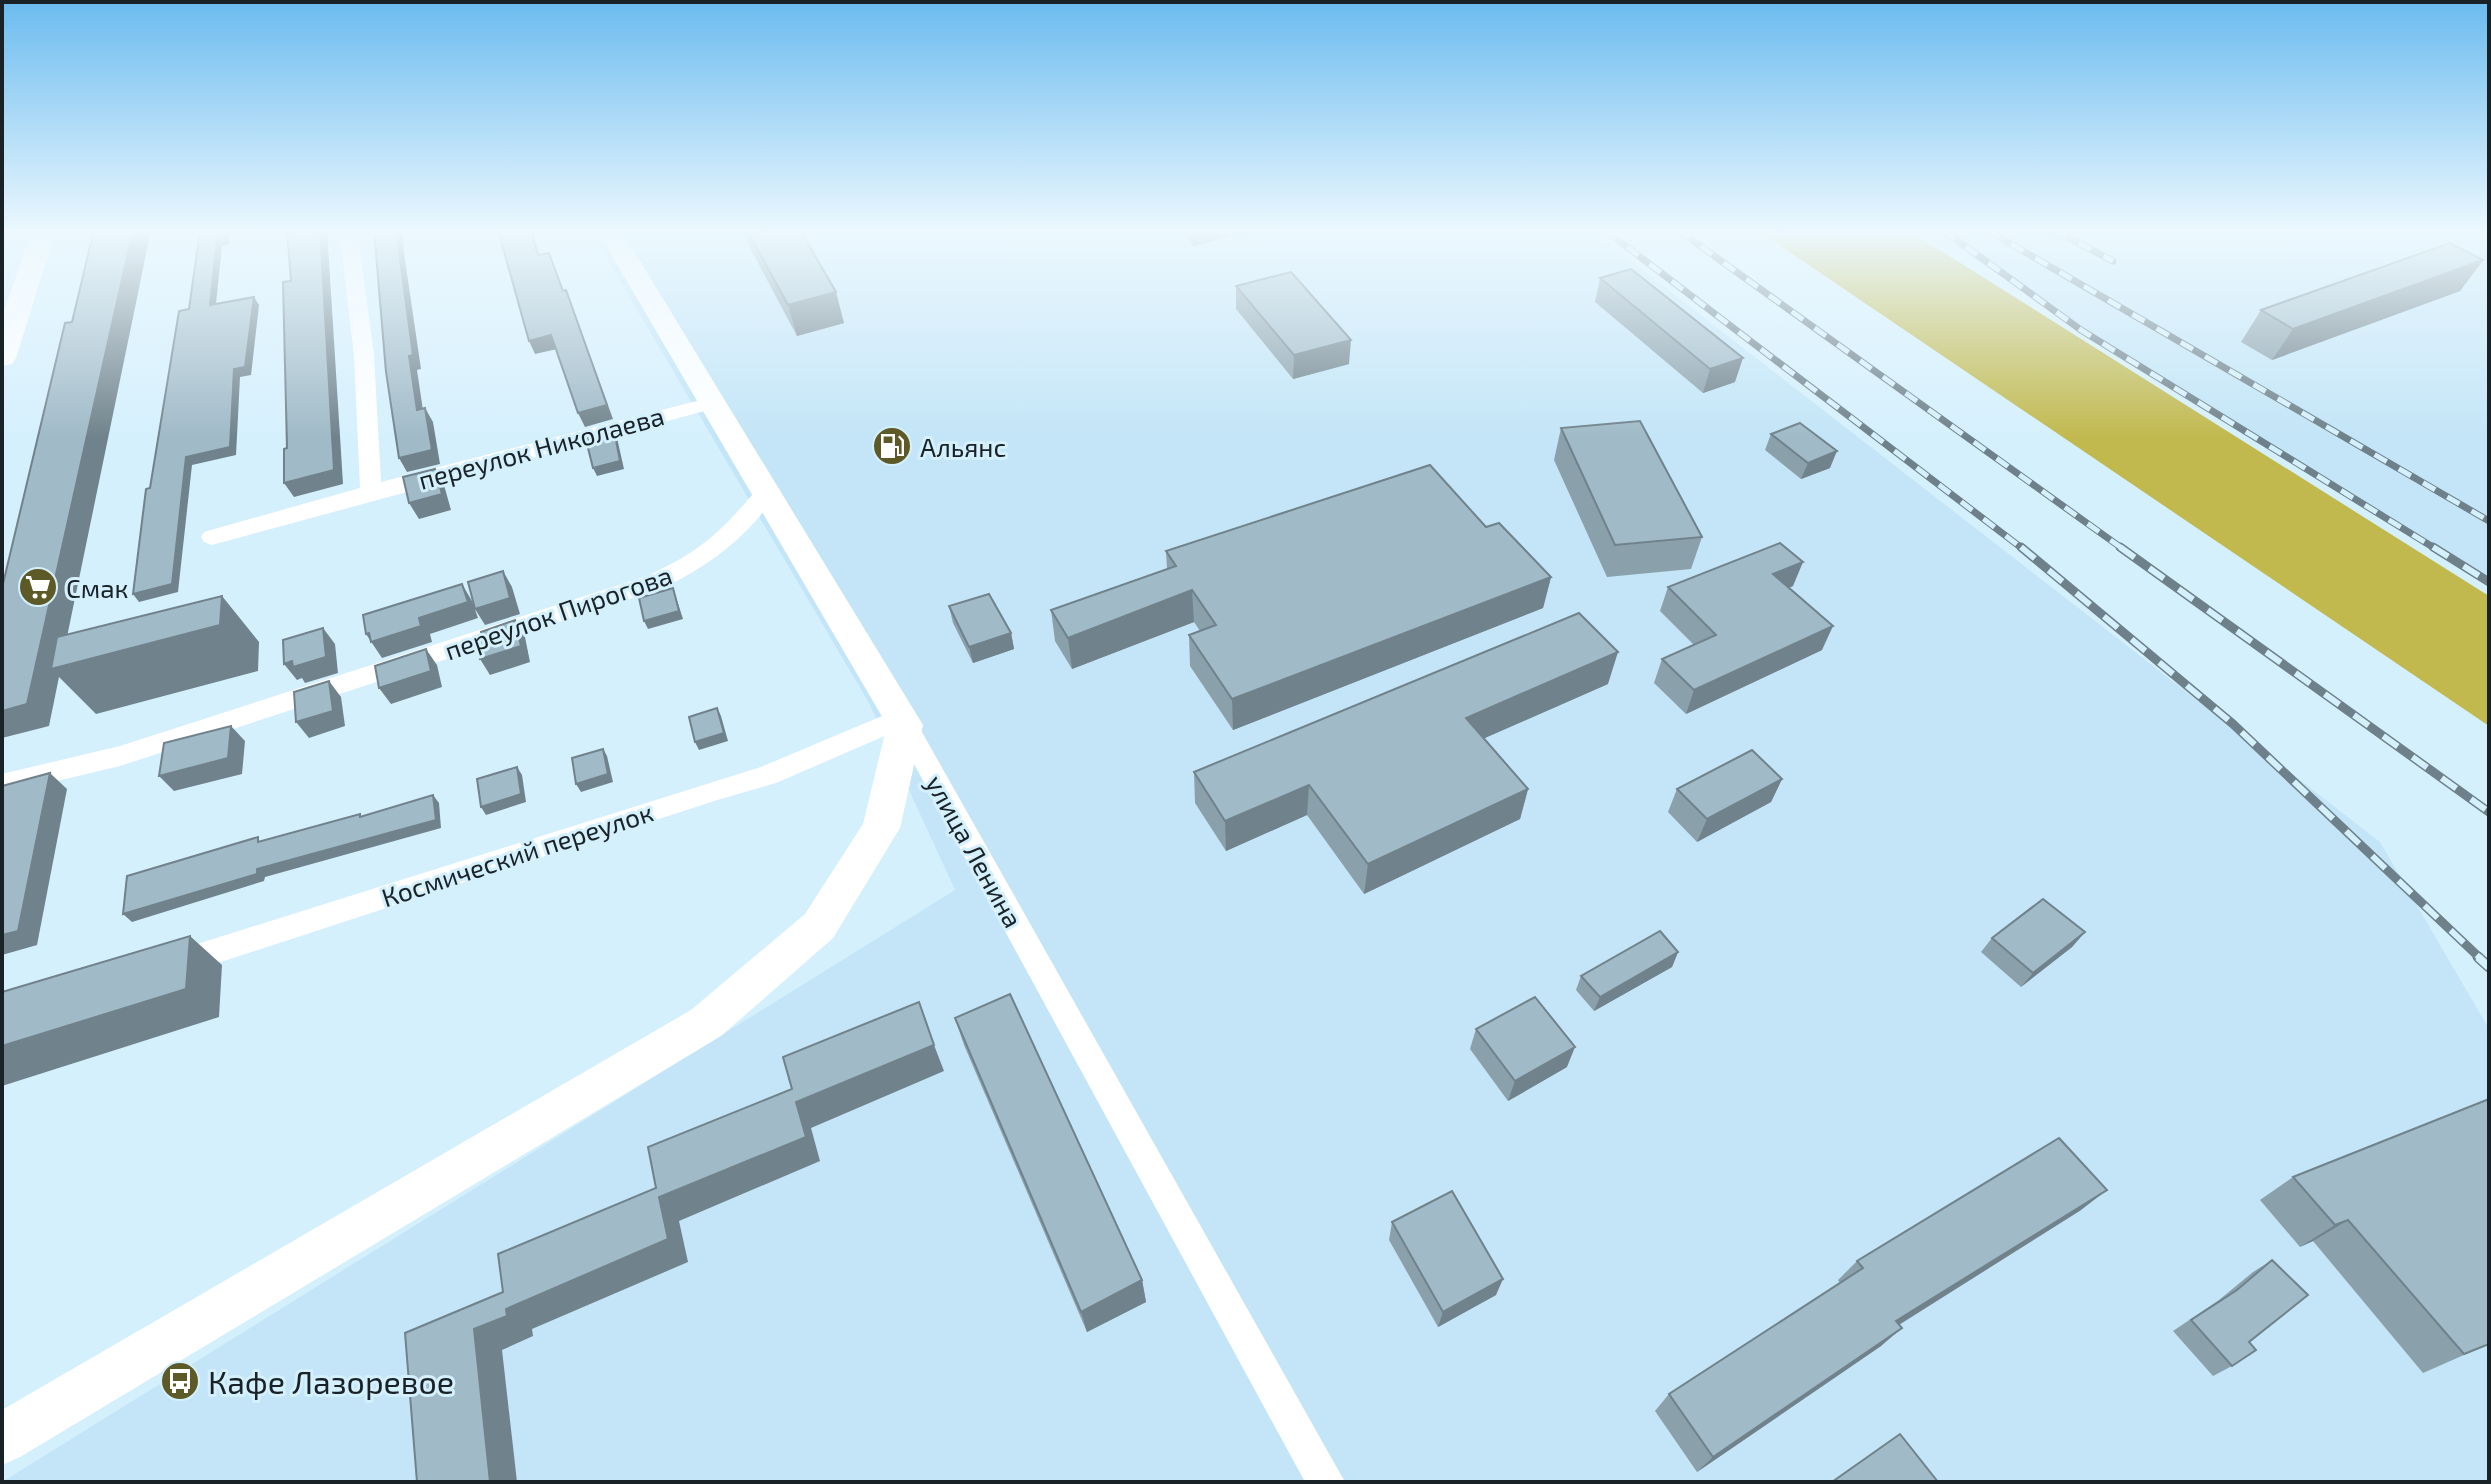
<svg xmlns="http://www.w3.org/2000/svg" width="2491" height="1484" font-family="'Exo 2',sans-serif">
  <rect width="100%" height="100%" fill="#d5f0fd"/>
  <g fill="#c3e5f7">
    <polygon points="590,230 1591,230 2380,842 2489,1029 2489,1482 2,1482 955,890 869,703"/>
    <polygon points="1927,230 2489,230 2489,578"/>
  </g>
  <polygon fill="#c1b94e" points="1757,230 1908,230 2489,596 2489,726"/>
  <g fill="none" stroke-linecap="round" stroke-linejoin="round">
    <g fill="#fff" fill-rule="evenodd">
      <polygon points="339,230 357,230 374,355 381,482 712,397 722,403 719,407 212,545 204,542 201,537 204,532 360,488 354,355"/>
      <path d="M 766,486 L 774,488 L 777,493 C 748,537 710,565 663,588 L 120,766 L 2,794 L 2,774 L 120,746 L 647,576 C 701,551 720,533 758,488 Z"/>
      <polygon points="901,708 910,711 914,718 1345,1482 1305,1482 896,731 776,783 714,801 178,976 168,972 163,963 168,954 178,950 761,767"/>
    </g>
    <g fill="#fff" fill-rule="evenodd">
      <polygon points="32,230 56,230 16,358 12,364 2,366 2,317"/>
      <polygon points="597,230 621,230 923,725 900,828 833,938 721,1036 20,1457 2,1465 2,1410 691,1010 805,914 863,824 887,725"/>
    </g>
    <g stroke="#6e8089" stroke-width="7">
      <g id="rail-far2">
        <polyline points="1605,230 2023,549"/>
        <polyline points="1678,230 2123,549"/>
        <polyline points="1943,230 2081,330 2436,549"/>
        <polyline points="1987,230 2489,521"/>
        <polyline points="2054,230 2113,261"/>
      </g>
    </g>
    <g stroke="#6e8089" stroke-width="9">
      <g id="rail-far1">
        <polyline points="2021,547 2233,724 2481,959"/>
        <polyline points="2120,547 2489,812"/>
        <polyline points="2433,547 2489,582"/>
      </g>
    </g>
    <g stroke="#6e8089" stroke-width="11">
      <polyline id="rail" points="2478,957 2489,967"/>
    </g>
    <use href="#rail-far2" stroke="#d5f0fd" stroke-width="5" stroke-dasharray="14" stroke-linecap="butt"/>
    <use href="#rail-far1" stroke="#d5f0fd" stroke-width="6" stroke-dasharray="18" stroke-linecap="butt"/>
    <use href="#rail" stroke="#d5f0fd" stroke-width="8" stroke-dasharray="23" stroke-linecap="butt"/>
  </g>
  <g fill="#8aa0ab">
    <polygon points="744,230 800,230 844,323 797,336 749,246"/>
    <polygon points="1180,230 1254,230 1193,246"/>
    <polygon points="2483,260 2460,291 2272,360 2241,342 2261,310"/>
    <polygon points="1600,278 1735,382 1703,393 1595,302"/>
    <polygon points="1236,286 1349,364 1293,379 1236,309"/>
    <polygon points="1561,428 1702,537 1691,569 1607,577 1554,460"/>
    <polygon points="1771,434 1830,468 1801,479 1765,450"/>
    <polygon points="1486,527 1551,577 1543,608 1233,730 1190,666 1189,635 1200,631 1194,622 1072,669 1055,641 1051,610 1167,569 1166,551"/>
    <polygon points="1793,586 1789,588 1822,650 1686,714 1654,683 1662,659 1694,645 1660,611 1668,587"/>
    <polygon points="949,606 1011,633 1014,649 973,663 953,623"/>
    <polygon points="1608,684 1484,738 1528,789 1520,819 1364,894 1307,815 1226,851 1195,803 1194,772"/>
    <polygon points="1782,779 1771,802 1697,842 1668,812 1677,789"/>
    <polygon points="2085,932 2072,947 2021,987 1981,952 1992,938"/>
    <polygon points="1678,952 1672,967 1594,1011 1576,990 1581,976"/>
    <polygon points="955,1018 1142,1280 1146,1302 1087,1332 964,1045"/>
    <polygon points="1476,1029 1567,1067 1508,1101 1470,1049"/>
    <polygon points="2489,1099 2489,1344 2423,1373 2313,1241 2300,1247 2260,1200 2293,1177"/>
    <polygon points="2081,1210 1899,1325 1881,1346 1697,1472 1655,1411 1669,1394 1840,1283 1838,1280 1857,1261"/>
    <polygon points="1392,1222 1496,1295 1438,1327 1389,1240"/>
    <polygon points="2272,1260 2249,1342 2232,1366 2213,1376 2173,1331 2219,1300 2253,1272"/>
  </g>
  <g fill="#70828b">
    <polygon points="133,230 151,230 61,666 222,596 259,642 258,671 96,714 59,677 49,726 2,738 2,711"/>
    <polygon points="225,230 230,230 230,244 222,246 215,313 210,305 217,238"/>
    <polygon points="320,230 327,230 343,484 294,497 284,483"/>
    <polygon points="396,230 402,230 404,253 421,369 417,370 425,424 417,410 409,356"/>
    <polygon points="530,230 532,230 544,269 538,255"/>
    <polygon points="1193,230 1254,230 1193,246"/>
    <polygon points="2483,260 2460,291 2272,360 2293,329"/>
    <polygon points="566,290 613,419 585,427 578,413"/>
    <polygon points="836,292 844,323 797,336 788,305"/>
    <polygon points="254,297 259,305 251,375 240,377 236,455 192,465 178,592 139,602 133,594 186,457 234,369"/>
    <polygon points="551,335 557,349 535,354 529,341"/>
    <polygon points="1351,340 1349,364 1293,379 1294,355"/>
    <polygon points="1743,358 1735,382 1703,393 1710,369"/>
    <polygon points="425,408 433,422 440,464 407,472 399,458"/>
    <polygon points="614,430 617,438 624,469 597,476 593,468"/>
    <polygon points="1837,451 1830,468 1801,479 1808,463"/>
    <polygon points="435,469 444,485 451,510 419,519 409,503"/>
    <polygon points="1803,562 1793,586 1763,598 1773,574"/>
    <polygon points="503,571 512,587 520,614 485,625 475,609"/>
    <polygon points="1551,577 1543,608 1233,730 1232,699"/>
    <polygon points="462,584 472,601 478,618 430,634 432,642 382,658 366,634 419,618"/>
    <polygon points="673,588 683,619 648,629 644,621"/>
    <polygon points="1192,590 1194,622 1072,669 1068,638"/>
    <polygon points="515,620 525,637 530,662 490,675 480,659"/>
    <polygon points="1833,626 1822,650 1686,714 1694,690"/>
    <polygon points="323,628 335,644 338,673 305,683 302,678 297,680 284,664"/>
    <polygon points="1011,633 1014,649 973,663 969,647"/>
    <polygon points="426,649 437,665 442,687 391,704 379,688"/>
    <polygon points="1618,652 1608,684 1460,749 1466,718"/>
    <polygon points="329,681 341,697 345,726 309,738 296,722"/>
    <polygon points="717,708 721,716 728,741 699,750 695,742"/>
    <polygon points="231,726 245,741 242,774 174,791 159,776"/>
    <polygon points="603,749 607,756 613,782 581,792 576,784"/>
    <polygon points="517,767 522,775 526,802 486,815 481,807"/>
    <polygon points="50,773 67,789 37,945 2,955 2,935"/>
    <polygon points="1782,779 1771,802 1697,842 1707,819"/>
    <polygon points="1309,785 1307,815 1226,851 1225,821"/>
    <polygon points="1528,789 1520,819 1364,894 1368,864"/>
    <polygon points="433,795 439,803 441,828 265,877 264,881 132,922 123,914 257,869"/>
    <polygon points="2085,932 2072,947 2021,987 2033,973"/>
    <polygon points="190,936 222,965 219,1017 2,1086 2,1046"/>
    <polygon points="1678,952 1672,967 1594,1011 1600,997"/>
    <polygon points="934,1045 944,1071 811,1128 820,1161 679,1221 688,1262 532,1329 533,1336 502,1350 517,1482 490,1482 474,1329 506,1309 659,1197 796,1102"/>
    <polygon points="1575,1047 1567,1067 1508,1101 1515,1081"/>
    <polygon points="2107,1190 2081,1210 1876,1339 1896,1321"/>
    <polygon points="2348,1220 2313,1241 2300,1247 2335,1225"/>
    <polygon points="1503,1279 1496,1295 1438,1327 1443,1312"/>
    <polygon points="1142,1280 1146,1302 1087,1332 1081,1312"/>
    <polygon points="1902,1328 1881,1346 1697,1472 1713,1457"/>
  </g>
  <g fill="#a0bac7" stroke="#70828b" stroke-width="2">
    <polygon points="94,230 133,230 27,704 2,711 2,588 65,323 72,322"/>
    <polygon points="200,230 225,230 225,236 217,238 210,305 254,297 245,367 234,369 230,447 186,457 172,584 133,594 146,489 150,488 179,311 189,309"/>
    <polygon points="287,230 320,230 334,470 284,483 284,449 287,448 283,282 291,281"/>
    <polygon points="374,230 396,230 413,355 409,356 417,410 425,408 432,450 399,458 386,372"/>
    <polygon points="498,230 530,230 538,255 549,253 563,291 566,290 607,405 578,413 551,335 529,341"/>
    <polygon points="747,230 800,230 836,292 788,305"/>
    <polygon points="2450,243 2483,260 2293,329 2261,310"/>
    <polygon points="1631,269 1743,358 1710,369 1600,278"/>
    <polygon points="1291,272 1351,340 1294,355 1236,286"/>
    <polygon points="1640,421 1702,537 1615,545 1561,428"/>
    <polygon points="1800,423 1837,451 1808,463 1771,434"/>
    <polygon points="614,430 620,461 593,468 587,444 589,444 587,437"/>
    <polygon points="1430,465 1486,527 1499,523 1551,577 1232,699 1189,635 1216,625 1192,590 1068,638 1051,610 1176,566 1166,551"/>
    <polygon points="435,469 442,494 409,503 403,477"/>
    <polygon points="1780,543 1803,562 1773,574 1833,626 1694,690 1662,659 1716,635 1668,587"/>
    <polygon points="503,571 510,598 475,609 468,582"/>
    <polygon points="462,584 468,602 419,618 421,626 371,642 369,633 366,634 363,615"/>
    <polygon points="673,588 679,611 644,621 639,598"/>
    <polygon points="989,594 1011,633 969,647 949,606"/>
    <polygon points="222,596 220,625 51,669 57,637"/>
    <polygon points="1579,613 1618,652 1466,718 1528,789 1368,864 1309,785 1225,821 1194,772"/>
    <polygon points="515,620 521,646 480,659 476,638 482,636 481,632"/>
    <polygon points="323,628 326,657 293,667 292,661 284,664 283,640"/>
    <polygon points="426,649 431,671 379,688 375,666"/>
    <polygon points="329,681 333,711 296,722 294,692"/>
    <polygon points="717,708 724,733 695,742 689,717"/>
    <polygon points="231,726 228,758 159,776 164,743"/>
    <polygon points="603,749 608,774 576,784 572,758"/>
    <polygon points="1752,750 1782,779 1707,819 1677,789"/>
    <polygon points="517,767 521,794 481,807 477,779"/>
    <polygon points="50,773 18,931 2,935 2,786"/>
    <polygon points="433,795 436,820 257,869 257,874 123,914 127,876 258,837 258,842 360,814 360,817"/>
    <polygon points="2043,899 2085,932 2033,973 1992,938"/>
    <polygon points="1660,931 1678,952 1600,997 1581,976"/>
    <polygon points="190,936 186,989 2,1046 2,992"/>
    <polygon points="1010,994 1142,1280 1081,1312 955,1018"/>
    <polygon points="1535,997 1575,1047 1515,1081 1476,1029"/>
    <polygon points="919,1002 934,1045 796,1102 806,1137 659,1197 668,1239 506,1309 507,1316 474,1329 490,1482 417,1482 405,1333 503,1292 498,1254 656,1188 648,1147 792,1089 783,1057"/>
    <polygon points="2489,1099 2489,1344 2464,1354 2348,1220 2335,1225 2293,1177"/>
    <polygon points="2059,1138 2107,1190 1896,1321 1902,1328 1713,1457 1669,1394 1863,1268 1857,1261"/>
    <polygon points="1452,1191 1503,1279 1443,1312 1392,1222"/>
    <polygon points="2272,1260 2308,1295 2249,1342 2256,1350 2232,1366 2191,1320 2237,1290"/>
    <polygon points="1900,1434 1938,1482 1832,1482"/>
  </g>
  <linearGradient id="sky" x2="0" y2="1"><stop stop-color="#6abbef"/><stop offset="0.53" stop-color="#ecf8fe"/><stop offset="1" stop-color="#ecf8fe" stop-opacity="0"/></linearGradient>
  <rect width="2491" height="438" fill="url(#sky)"/>
  <defs>
    <g id="fuel-disc" transform="scale(2)"><circle r="9.5" fill="#5e5a27" stroke="#d5f0fd"/><path d="M-5.5-6h7V0h2V4h1.3V-2.5L3-4.5l.8-.8L6-3V5H2.5V1h-1V6h-7ZM-4.2-4.7v3.2H.2V-4.7Z" fill="#fff"/></g>
    <g id="supermarket-disc" transform="scale(2)"><circle r="9.5" fill="#5e5a27" stroke="#d5f0fd"/><path d="M-6-5.5h2.5l.6 2H6L4.5 2H-2.5L-4.4-4H-6ZM-1.5 3.2a1.3 1.3 0 1 0 .1 0ZM3 3.2a1.3 1.3 0 1 0 .1 0Z" fill="#fff"/></g>
    <g id="bus-disc" transform="scale(2)"><circle r="9.5" fill="#5e5a27" stroke="#d5f0fd"/><path d="M-5-6H5V4H4V6H2V4H-2V6H-4V4H-5ZM-3.5-4V0h7V-4ZM-3.5 1.2v1.5H-2V1.2ZM2 1.2v1.5H3.5V1.2Z" fill="#fff"/></g>
  </defs>
  <g fill-rule="evenodd">
    <use href="#fuel-disc" x="892" y="446"/>
    <use href="#supermarket-disc" x="38" y="587"/>
    <use href="#bus-disc" x="180" y="1381"/>
  </g>
  <g text-anchor="middle" dominant-baseline="central" stroke-width="6" stroke-linejoin="round" paint-order="stroke">
    <g font-size="26" fill="#182227" stroke="#d5f0fd" text-anchor="start">
      <text x="920" y="446">Альянс</text>
      <text x="66" y="587">Смак</text>
    </g>
    <g font-size="26" fill="#182227" stroke="#d5f0fd">
      <text transform="translate(541 447) rotate(-15)">переулок Николаева</text>
      <text transform="translate(558 612) rotate(-19)">переулок Пирогова</text>
      <text transform="translate(975 851) rotate(61)">улица Ленина</text>
      <text transform="translate(517 854) rotate(-18)">Космический переулок</text>
    </g>
    <g font-size="32" fill="#182227" stroke="#d5f0fd" text-anchor="start">
      <text x="208" y="1381">Кафе Лазоревое</text>
    </g>
  </g>
  <rect width="2491" height="1484" fill="none" stroke="#182227" stroke-width="8"/>
</svg>
